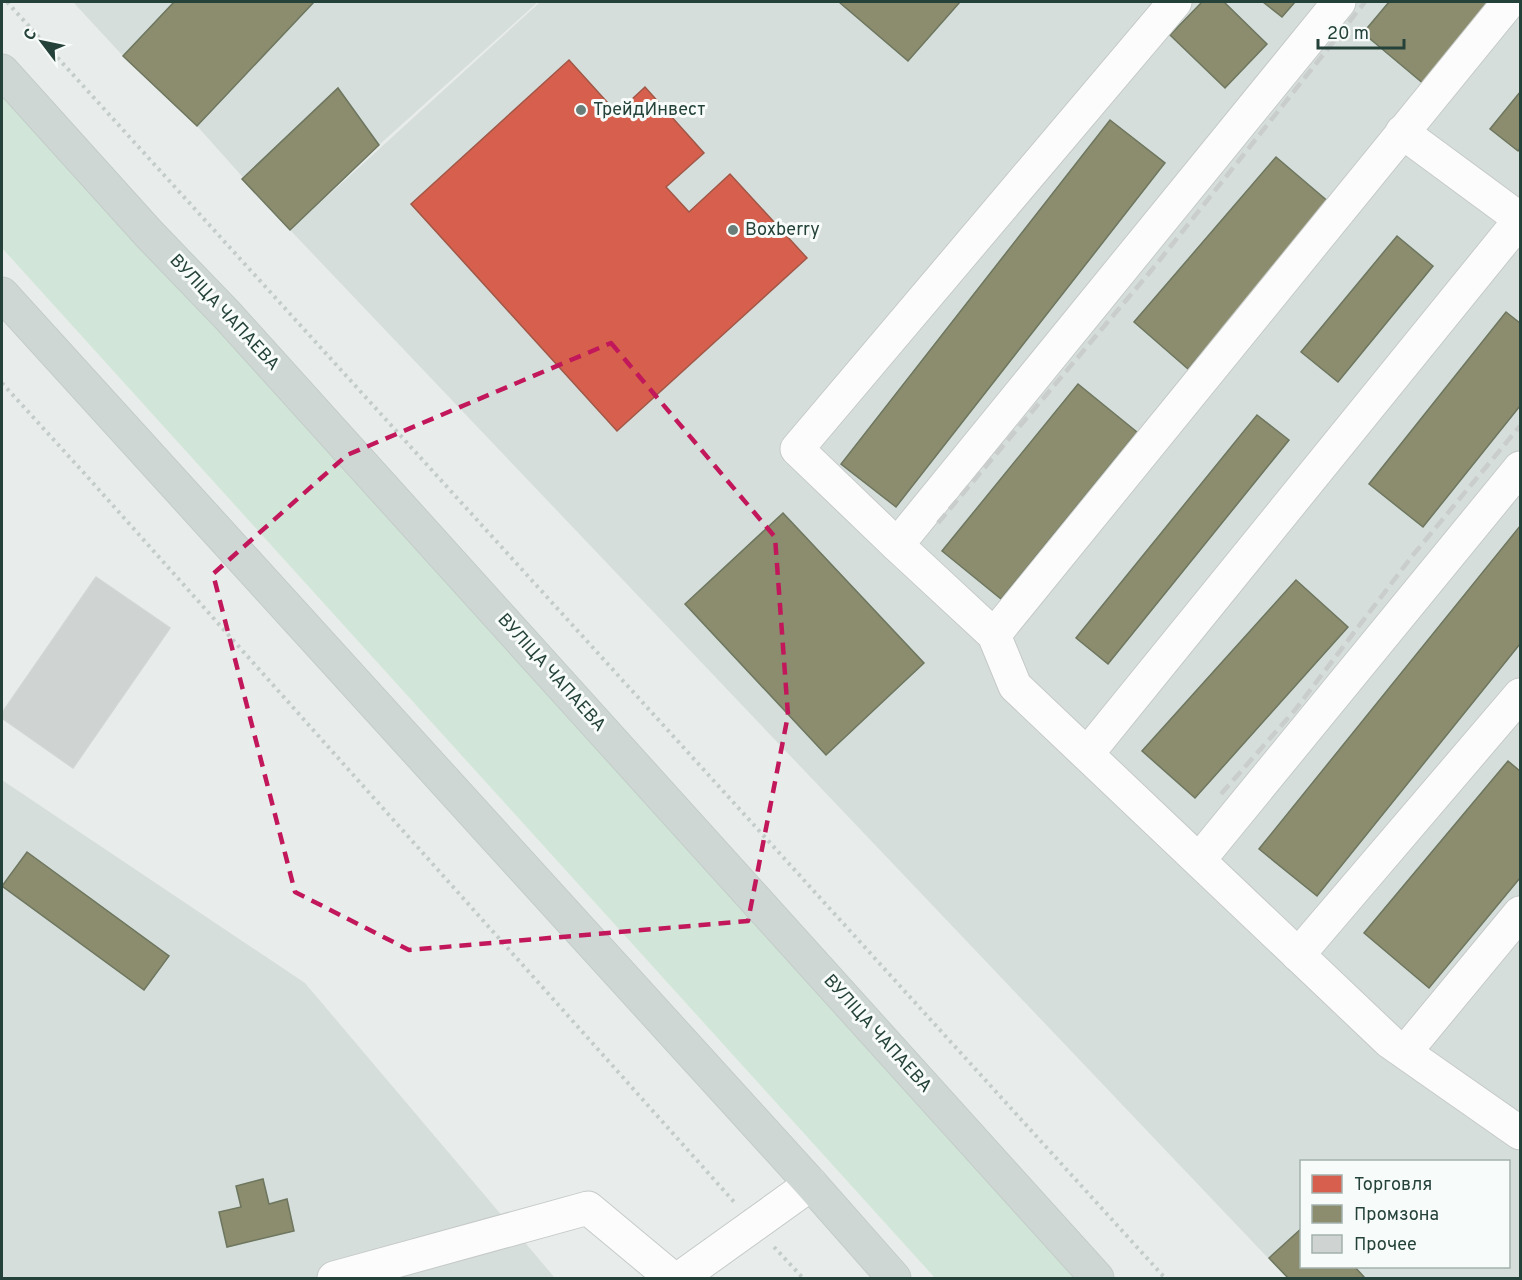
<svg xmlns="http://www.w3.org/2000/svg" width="1522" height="1280" font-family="Overpass,sans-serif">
  <rect width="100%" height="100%" fill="#e8edeb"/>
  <g fill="#d6dedb" fill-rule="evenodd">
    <path d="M 73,2 L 538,2 L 379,145 L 321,202 L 540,2 L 1520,2 L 1520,1278 L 1287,1278 L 290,230 L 197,126 L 123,56 ZM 1302,1162 L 1508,1162 L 1508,1266 L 1302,1266 Z"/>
    <polygon points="2,780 305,983 555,1278 2,1278"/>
  </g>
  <polygon fill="#d1e6d8" points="2,91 1074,1278 935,1278 2,248"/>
  <polygon fill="#d6604d" stroke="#a15747" stroke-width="1.5" points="569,60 617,113 645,87 704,153 666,187 689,212 730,174 807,258 617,431 411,204"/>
  <g fill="#8c8c6e" stroke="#6d765e" stroke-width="1.5">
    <polygon points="174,2 314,2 197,126 123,56"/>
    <polygon points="839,2 960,2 908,61"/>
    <polygon points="1202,2 1224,2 1267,44 1225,88 1170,35"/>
    <polygon points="1263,2 1295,2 1282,17"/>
    <polygon points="1389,2 1495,2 1425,85 1363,33"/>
    <polygon points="338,88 379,145 290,230 242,179"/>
    <polygon points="1520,92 1520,148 1518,151 1490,129"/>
    <polygon points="1110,120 1165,163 896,507 841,464"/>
    <polygon points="1276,157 1330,203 1188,369 1134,322"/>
    <polygon points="1397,236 1433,266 1338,382 1301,352"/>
    <polygon points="1506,312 1520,323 1520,406 1423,527 1369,484"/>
    <polygon points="1078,384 1137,432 1001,599 942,551"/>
    <polygon points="1257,415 1289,440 1108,664 1076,638"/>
    <polygon points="783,513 924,663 826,755 685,604"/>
    <polygon points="1520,526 1520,644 1317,896 1259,849"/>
    <polygon points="1296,580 1348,627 1195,798 1142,751"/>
    <polygon points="1508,761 1520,771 1520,878 1429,988 1364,933"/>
    <polygon points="27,852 169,956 144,990 2,886"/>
    <polygon points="263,1179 269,1204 287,1199 294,1231 227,1247 219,1212 241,1207 236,1186"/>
    <polygon points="1302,1228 1302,1266 1354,1266 1365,1278 1288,1278 1269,1258"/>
  </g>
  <polygon fill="#cfd4d2" stroke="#d1d6d4" stroke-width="1.5" points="96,577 170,628 73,768 2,718 2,713"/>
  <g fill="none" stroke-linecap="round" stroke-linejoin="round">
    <g stroke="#c5cac8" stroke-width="35">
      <g id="minor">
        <polyline points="1175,2 797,449 897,545 994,635 1015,686 1390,1042 1520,1133"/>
        <polyline points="1402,132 1520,219"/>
        <polyline points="897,545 1339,2"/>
        <polyline points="994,635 1509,2"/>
        <polyline points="1087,754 1520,220"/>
        <polyline points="1199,860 1520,468"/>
        <polyline points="1298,955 1520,695"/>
        <polyline points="1405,1052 1520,913"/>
        <polyline points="334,1278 588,1208 672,1278"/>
        <polyline points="680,1278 811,1184"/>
      </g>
    </g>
    <g stroke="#c3ccc9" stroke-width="35">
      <g id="major">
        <polyline points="2,71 149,234 227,315 1097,1278"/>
        <polyline points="2,294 811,1184 894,1278"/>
      </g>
    </g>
    <g stroke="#c3ccca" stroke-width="4" stroke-dasharray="3 4.5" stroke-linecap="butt">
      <polyline points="7,2 1165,1278"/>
      <polyline points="2,383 84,473 735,1203"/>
      <polyline points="774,1247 803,1278"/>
    </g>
    <use href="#minor" stroke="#fcfcfc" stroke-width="33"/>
    <use href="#major" stroke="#cfd7d5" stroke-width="33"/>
    <g stroke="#c9cdcc" stroke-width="4.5" stroke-dasharray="12 6" stroke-linecap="butt">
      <polyline points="938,523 1155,266 1365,2"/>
      <polyline points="1221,794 1295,710 1413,555 1520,426"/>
    </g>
  </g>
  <path fill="none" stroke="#c2185b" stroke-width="4.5" stroke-dasharray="12 8" stroke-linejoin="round" d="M 611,343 L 775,537 L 788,715 L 748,921 L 409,950 L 295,892 L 213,574 L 347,455 Z"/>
  <g fill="#697e78" stroke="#f7fbf9" stroke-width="2">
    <circle cx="581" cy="110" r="6"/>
    <circle cx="733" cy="230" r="6"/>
  </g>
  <g text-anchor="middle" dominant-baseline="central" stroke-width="6" stroke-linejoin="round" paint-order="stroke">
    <g font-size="18" fill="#24423a" stroke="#f7fbf9" text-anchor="start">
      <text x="593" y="110">ТрейдИнвест</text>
      <text x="745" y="230">Boxberry</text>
    </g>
    <g font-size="18" fill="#24423a" stroke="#f7fbf9">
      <text transform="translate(224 313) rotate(47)">ВУЛІЦА ЧАПАЕВА</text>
      <text transform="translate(551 673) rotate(48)">ВУЛІЦА ЧАПАЕВА</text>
      <text transform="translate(877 1034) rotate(48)">ВУЛІЦА ЧАПАЕВА</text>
    </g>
  </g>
  <rect width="1522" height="1280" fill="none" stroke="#24423a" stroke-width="6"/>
  <rect x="1300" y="1160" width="210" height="108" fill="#f7fbf9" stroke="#a3b1ad" stroke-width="1.5"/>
  <rect x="1312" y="1175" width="30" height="18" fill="#d6604d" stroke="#a3b1ad" stroke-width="1.5"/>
  <text x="1354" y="1190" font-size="18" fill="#24423a">Торговля</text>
  <rect x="1312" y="1205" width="30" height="18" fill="#8c8c6e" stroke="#a3b1ad" stroke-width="1.5"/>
  <text x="1354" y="1220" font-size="18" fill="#24423a">Промзона</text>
  <rect x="1312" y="1235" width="30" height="18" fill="#cfd4d2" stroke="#a3b1ad" stroke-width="1.5"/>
  <text x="1354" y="1250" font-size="18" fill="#24423a">Прочее</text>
  <g transform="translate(42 42) rotate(302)" stroke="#f7fbf9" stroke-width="4.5" paint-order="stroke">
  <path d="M0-4.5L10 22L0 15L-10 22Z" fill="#24423a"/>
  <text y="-9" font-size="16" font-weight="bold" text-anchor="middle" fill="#24423a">С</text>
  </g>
  <path d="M1318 39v9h86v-9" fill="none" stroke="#24423a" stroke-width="3"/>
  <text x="1327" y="39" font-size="18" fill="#24423a" stroke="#f7fbf9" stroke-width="4.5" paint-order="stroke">20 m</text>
</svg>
